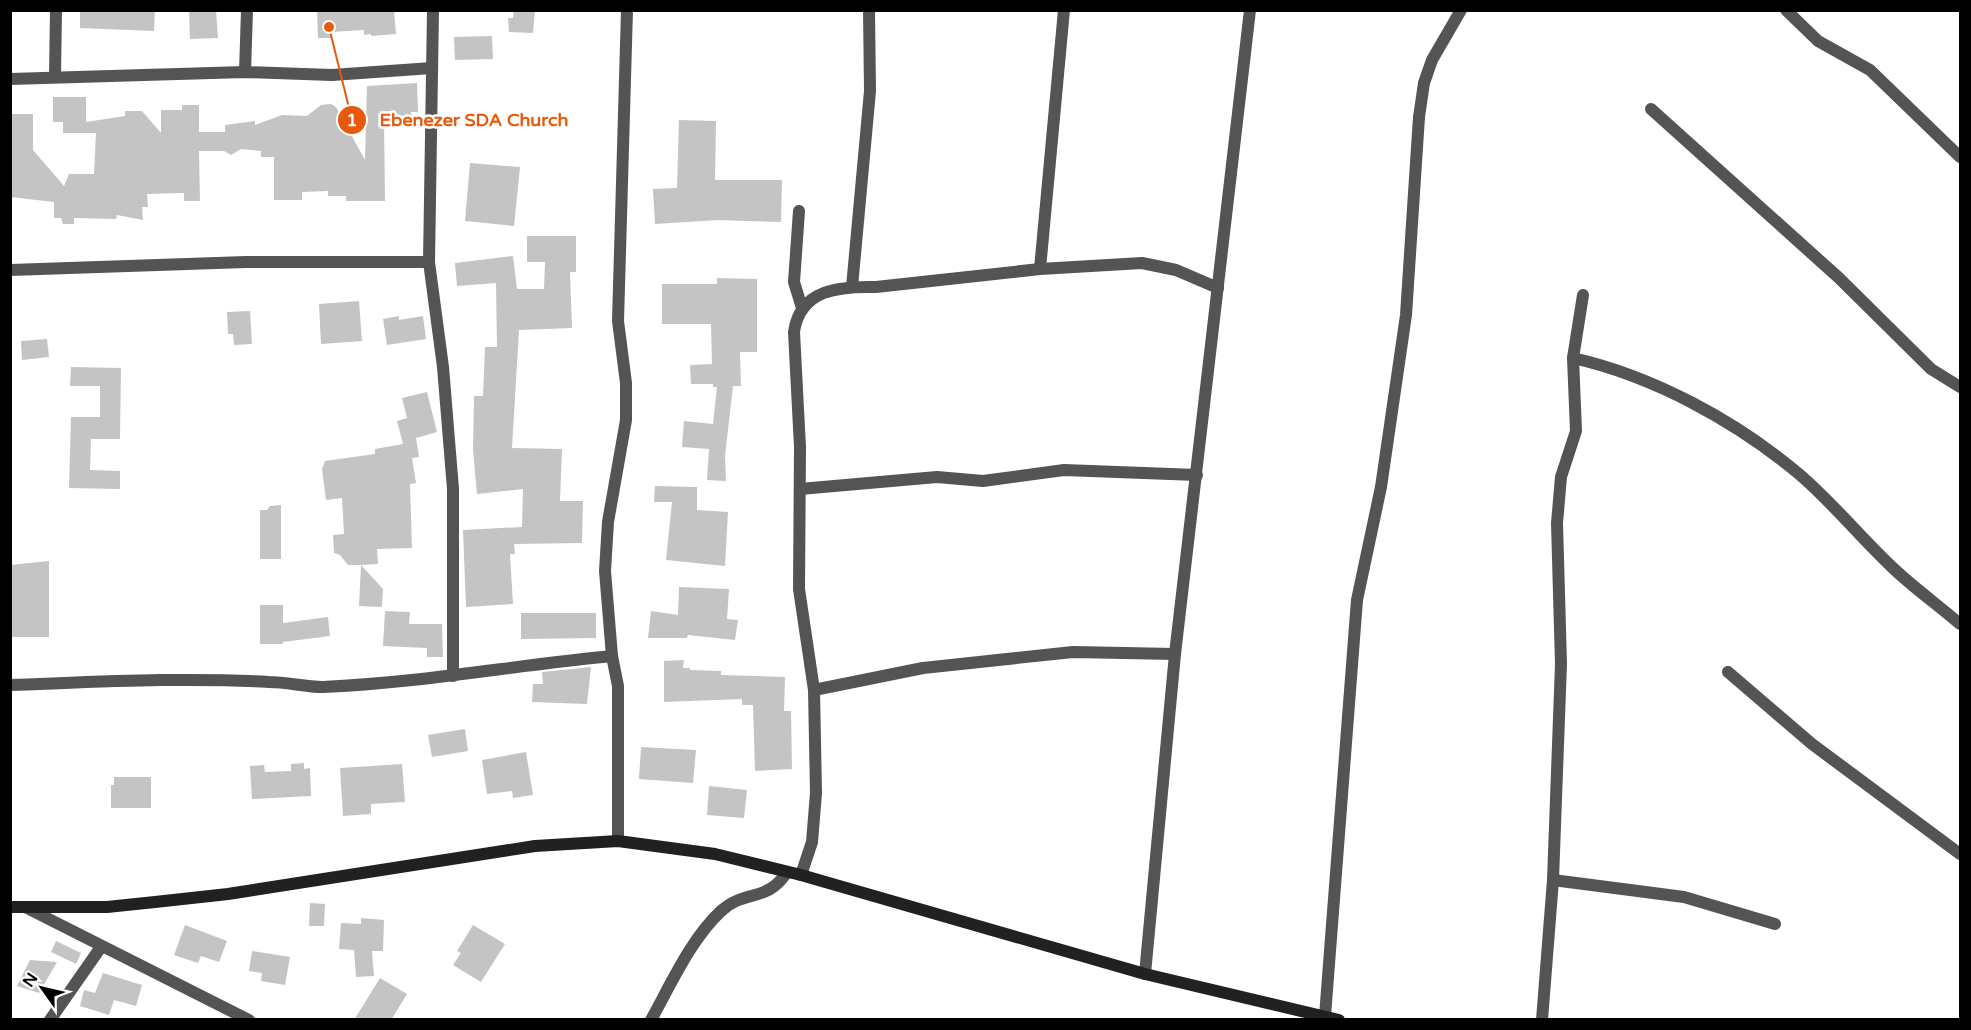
<svg xmlns="http://www.w3.org/2000/svg" width="1971" height="1030" font-family="'Varela Round',sans-serif">
  <rect width="100%" height="100%" fill="#fff"/>
  <g fill="#c4c4c4">
    <polygon points="80,10 155,10 154,31 80,28"/>
    <polygon points="189,10 216,10 218,38 190,39"/>
    <polygon points="317,10 394,10 396,34 371,36 371,34 364,35 364,30 332,32 332,38 318,38"/>
    <polygon points="514,10 535,10 533,33 509,32 508,18 513,18"/>
    <polygon points="492,36 493,59 455,60 454,37"/>
    <polygon points="417,83 418,112 411,112 412,118 384,119 385,201 346,201 346,196 328,196 328,191 302,192 302,200 274,200 274,157 261,157 261,151 241,149 231,155 224,151 199,151 200,201 184,201 184,193 147,194 148,207 142,207 143,220 117,215 116,219 74,218 74,224 63,224 61,218 54,218 54,202 10,197 10,114 33,114 33,150 64,186 69,174 94,174 96,133 63,133 63,122 53,122 53,97 86,97 86,122 125,116 125,111 142,111 161,133 161,110 182,110 182,105 199,105 199,132 225,132 225,125 255,121 255,125 282,115 307,116 321,105 331,104 336,107 365,160 367,86"/>
    <polygon points="679,120 716,121 715,180 782,180 781,222 718,220 655,224 653,189 677,188"/>
    <polygon points="470,163 520,167 514,226 465,221"/>
    <polygon points="527,236 576,236 576,272 570,272 572,328 519,330 512,448 562,449 560,501 583,501 582,543 514,544 515,554 510,554 513,604 466,607 463,530 522,527 523,489 477,494 473,450 474,396 483,396 485,347 497,347 496,283 457,286 455,263 513,256 517,289 544,289 545,262 527,262"/>
    <polygon points="717,278 757,279 757,352 740,352 741,386 733,386 725,456 726,481 707,480 709,449 682,447 684,421 713,424 717,387 713,387 713,384 691,384 690,365 712,364 711,324 662,324 662,284 717,284"/>
    <polygon points="359,301 362,341 321,344 319,304"/>
    <polygon points="250,311 252,344 234,345 233,334 228,334 227,312"/>
    <polygon points="399,316 399,320 423,316 426,339 387,345 383,319"/>
    <polygon points="47,339 49,357 22,360 21,341"/>
    <polygon points="71,367 121,368 120,439 91,439 90,470 120,471 120,489 69,488 71,417 100,417 100,386 70,386"/>
    <polygon points="427,392 437,432 416,438 419,457 412,458 416,483 410,484 412,548 377,549 378,564 361,565 383,589 382,607 359,606 361,565 348,565 340,555 334,553 333,535 344,534 342,498 326,500 322,469 325,461 375,454 375,449 403,444 397,421 407,418 402,398"/>
    <polygon points="655,486 697,487 697,510 728,512 725,566 666,560 672,502 654,502"/>
    <polygon points="281,505 281,559 260,559 260,510 267,510 270,506"/>
    <polygon points="49,561 49,637 10,637 10,565"/>
    <polygon points="679,587 729,589 727,619 738,620 735,640 688,635 687,638 648,638 651,611 678,615"/>
    <polygon points="260,605 283,605 283,623 328,617 330,636 283,642 283,644 260,644"/>
    <polygon points="385,611 410,612 409,624 442,624 443,657 427,657 427,648 383,646"/>
    <polygon points="521,613 596,613 596,638 521,639"/>
    <polygon points="684,660 683,668 690,668 690,670 721,671 721,675 785,677 784,711 791,711 792,769 755,771 753,705 742,705 742,699 664,702 664,661"/>
    <polygon points="591,667 587,704 532,702 533,684 543,684 542,672"/>
    <polygon points="465,729 468,751 432,757 428,735"/>
    <polygon points="641,747 696,750 693,783 639,779"/>
    <polygon points="526,752 533,795 513,798 512,791 487,794 482,760"/>
    <polygon points="304,763 304,769 310,768 311,796 252,799 250,766 264,765 265,772 291,771 291,764"/>
    <polygon points="402,764 405,802 371,804 371,814 343,816 340,768"/>
    <polygon points="114,777 151,777 151,808 111,808 111,785 114,785"/>
    <polygon points="709,786 747,790 744,818 707,815"/>
    <polygon points="310,903 325,904 324,926 309,926"/>
    <polygon points="361,918 384,920 383,951 372,951 374,976 356,977 354,950 339,949 341,923 361,924"/>
    <polygon points="185,925 227,941 219,962 201,956 198,963 174,955"/>
    <polygon points="473,925 505,944 481,982 453,965 461,953 457,951"/>
    <polygon points="56,941 81,953 76,964 51,952"/>
    <polygon points="252,951 290,957 285,985 261,981 262,973 249,971"/>
    <polygon points="30,960 57,962 39,993 17,986"/>
    <polygon points="103,973 142,985 136,1006 114,1000 109,1015 80,1006 84,990 95,993"/>
    <polygon points="380,978 407,994 391,1020 354,1020"/>
  </g>
  <g fill="none" stroke-linecap="round" stroke-linejoin="round">
    <g stroke="#545454" stroke-width="12">
      <polyline points="433,10 429,262 443,367 453,489 453,676"/>
      <polyline points="1786,10 1818,41 1870,70 1960,157"/>
      <polyline points="245,72 247,10"/>
      <polyline points="55,76 56,10"/>
      <polyline points="10,79 245,72 332,75 432,68"/>
      <polyline points="1651,109 1839,278 1931,369 1960,387"/>
      <polyline points="799,211 794,282 802,308"/>
      <polyline points="1040,269 1064,10"/>
      <polyline points="10,270 246,262 429,262"/>
      <polyline points="852,287 870,91 869,10"/>
      <path d="M 1573,358 C 1653,376 1736,421 1799,474 C 1833,503 1861,538 1893,568 C 1914,588 1938,605 1960,624"/>
      <polyline points="800,489 937,477 983,481 1064,470 1197,475"/>
      <polyline points="1728,672 1812,744 1960,854"/>
      <path d="M 10,685 C 96,682 183,677 269,682 C 287,682 305,687 323,687 C 420,683 516,665 612,656"/>
      <polyline points="814,690 923,668 1073,652 1175,654"/>
      <polyline points="618,841 618,686 612,656 605,571 608,522 626,420 626,383 618,321 627,10"/>
      <path d="M 801,875 L 812,842 L 816,793 L 814,690 L 799,589 L 800,447 L 794,332 C 800,289 840,286 876,287 L 1040,269 L 1142,263 L 1176,270 L 1218,288"/>
      <polyline points="1553,880 1684,897 1775,924"/>
      <polyline points="25,907 249,1020"/>
      <polyline points="1145,974 1175,654 1250,10"/>
      <polyline points="1325,1016 1357,600 1381,487 1406,315 1419,117 1424,83 1432,60 1461,10"/>
      <polyline points="50,1020 101,947"/>
      <path d="M 651,1020 C 671,984 691,939 721,911 C 745,889 767,903 787,872"/>
      <polyline points="1542,1020 1553,880 1561,664 1557,523 1561,477 1576,431 1573,358 1583,295"/>
    </g>
    <polyline stroke="#212121" stroke-width="12" points="10,907 107,907 155,902 228,894 535,846 618,841 715,854 801,875 1145,974 1339,1020"/>
  </g>
  <path fill="none" stroke="#e8590c" stroke-width="2" d="M329 27L352 120"/>
  <g fill="#e8590c" stroke="#fff" stroke-width="2">
    <circle cx="329" cy="27" r="6"/>
    <circle cx="352" cy="120" r="15"/>
  </g>
  <g font-size="18" text-anchor="middle" font-weight="bold" fill="#fff">
    <text x="352" y="126">1</text>
  </g>
  <g font-size="18" text-anchor="middle" font-weight="bold" fill="#e8590c" stroke="#fff" stroke-width="5" stroke-linejoin="round" paint-order="stroke">
    <text x="474" y="126">Ebenezer SDA Church</text>
  </g>
  <rect width="1971" height="1030" fill="none" stroke="#000000" stroke-width="24"/>
  <g transform="translate(42 988) rotate(304)" stroke="#ffffff" stroke-width="4.5" paint-order="stroke">
  <path d="M0-4.5L10 22L0 15L-10 22Z" fill="#000000"/>
  <text y="-9" font-size="16" font-weight="bold" text-anchor="middle" fill="#000000">N</text>
  </g>
</svg>
